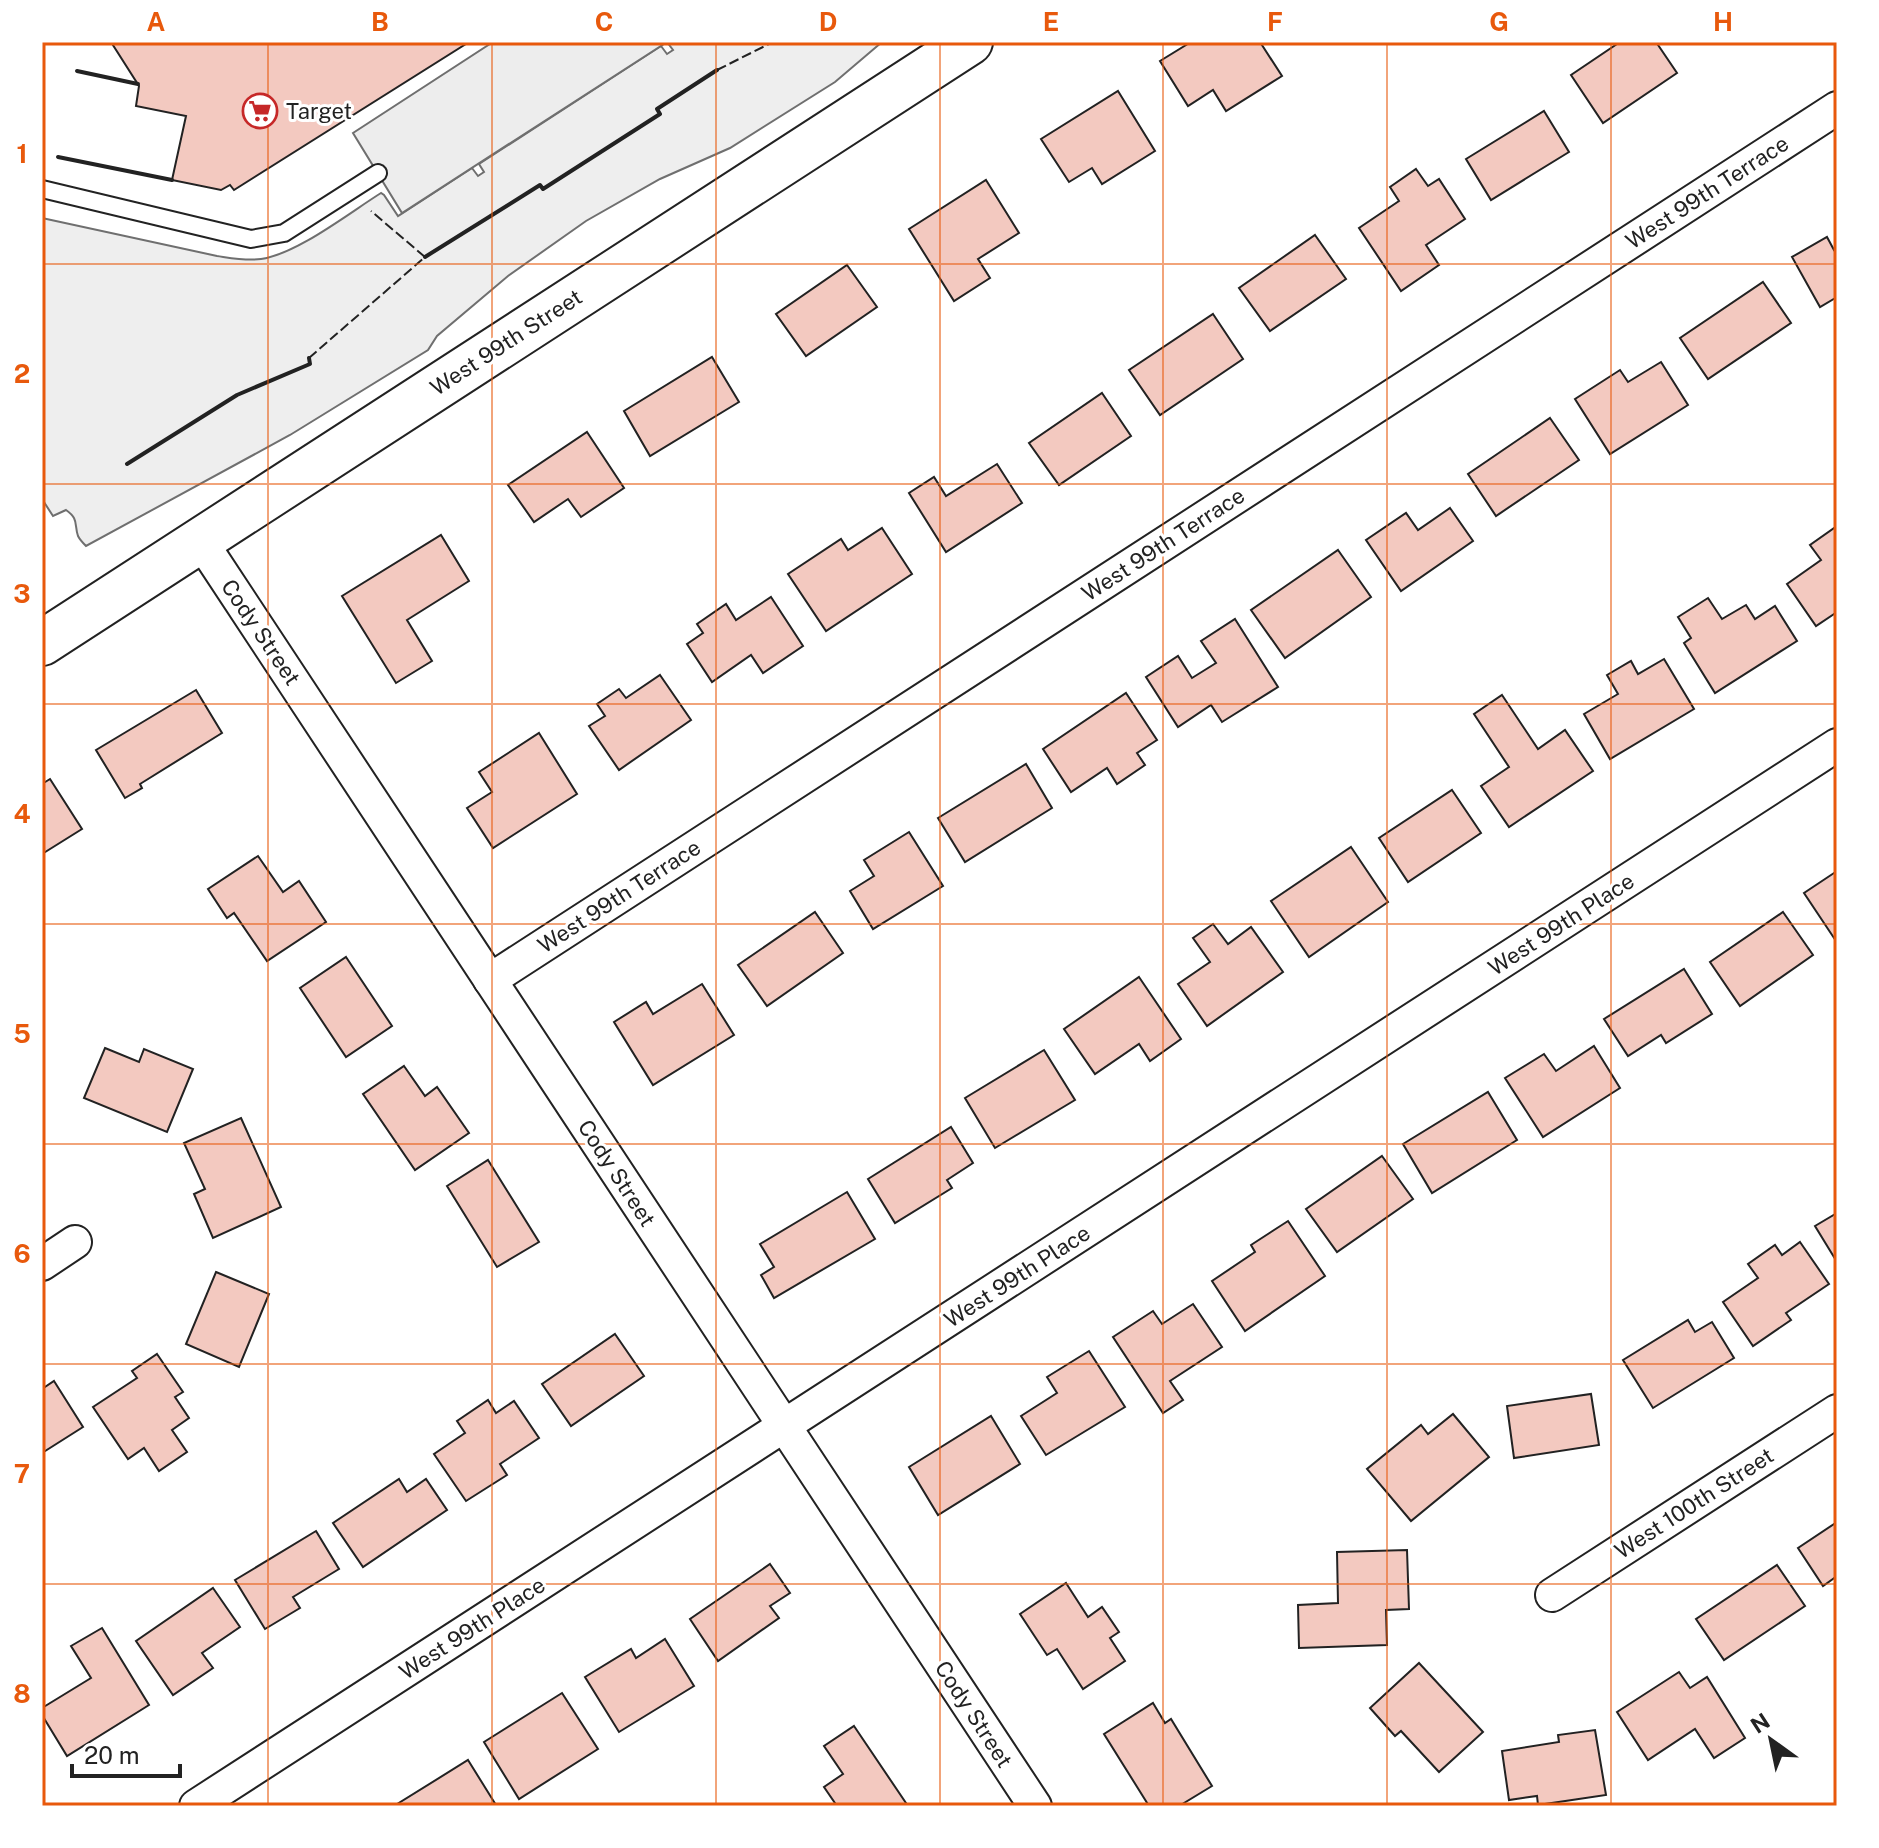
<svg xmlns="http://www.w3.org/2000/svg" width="1879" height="1848" font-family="'Public Sans',sans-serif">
  <rect width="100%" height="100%" fill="#fff"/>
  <path fill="#eee" stroke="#6f6f6f" stroke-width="2" d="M 667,42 L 882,42 L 835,82 L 730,148 L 660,179 L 586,221 L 508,276 L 437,336 L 428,350 L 290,435 L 86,546 C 83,543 80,540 78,536 C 74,524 79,519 66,510 L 53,516 L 42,499 L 42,218 L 217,256 C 231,258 246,261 261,259 C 297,254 349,213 381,193 L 384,195 L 398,216 L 472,168 L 478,176 L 484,172 L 479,164 L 661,46 L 667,54 L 673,50 Z"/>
  <polygon fill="#ededed" stroke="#6f6f6f" stroke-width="2" points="493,42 667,42 402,213 353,133"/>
  <g fill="#f3c9c0" stroke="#222" stroke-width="2">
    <polygon points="111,42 469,42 234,190 230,185 221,190 172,180 186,116 136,106 139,86"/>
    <polygon points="1191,42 1260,42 1282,76 1226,111 1213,90 1188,106 1160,61"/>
    <polygon points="1620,42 1656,42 1677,73 1603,123 1571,75"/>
    <polygon points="1118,91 1155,151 1102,184 1092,168 1069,182 1041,139"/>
    <polygon points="1544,111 1569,152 1491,200 1466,159"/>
    <polygon points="1416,169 1428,186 1439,179 1465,219 1426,245 1439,265 1401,291 1359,228 1399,201 1390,187"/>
    <polygon points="986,180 1019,233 978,259 990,278 954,301 909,229"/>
    <polygon points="1315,235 1346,279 1270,331 1239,288"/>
    <polygon points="1827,237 1834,250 1837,248 1837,297 1820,307 1792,257"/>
    <polygon points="847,265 877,307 806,356 776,314"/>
    <polygon points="1763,282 1791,323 1708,379 1680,338"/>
    <polygon points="1213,314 1243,359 1160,415 1129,370"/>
    <polygon points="712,357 739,402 650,456 624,411"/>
    <polygon points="1661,362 1688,405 1610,454 1575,399 1620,370 1628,382"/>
    <polygon points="1102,393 1131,436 1059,485 1029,443"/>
    <polygon points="1550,418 1579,460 1496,516 1468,474"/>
    <polygon points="587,432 624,488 581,517 568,499 534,522 508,485"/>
    <polygon points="997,464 1022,503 946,552 909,493 934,477 946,496"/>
    <polygon points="1450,508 1473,541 1401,591 1366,540 1406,513 1418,530"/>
    <polygon points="1837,526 1837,612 1816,626 1787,584 1821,560 1810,545"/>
    <polygon points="882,528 912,574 826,631 788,574 841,539 848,550"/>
    <polygon points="441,535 469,581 407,620 432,661 396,683 342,596"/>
    <polygon points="1338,550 1371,597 1285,658 1251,610"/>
    <polygon points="771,597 803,646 763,673 751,655 712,682 687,644 703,633 697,624 726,604 736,620"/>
    <polygon points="1708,598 1722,619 1746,605 1755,619 1775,606 1797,641 1715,693 1684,643 1691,638 1678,617"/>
    <polygon points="1235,619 1278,687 1222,722 1211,705 1178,727 1146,677 1178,656 1192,678 1216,663 1201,641"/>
    <polygon points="1664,659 1694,709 1610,759 1584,714 1618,694 1607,675 1631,661 1638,674"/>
    <polygon points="660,675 691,720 619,770 589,726 605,716 597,704 619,689 626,698"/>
    <polygon points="196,690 222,733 140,784 142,788 125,798 96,750"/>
    <polygon points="1126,693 1157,740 1137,753 1145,765 1117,784 1107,768 1071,792 1043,749"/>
    <polygon points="1502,695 1538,749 1565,730 1593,771 1509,827 1481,786 1509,767 1474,714"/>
    <polygon points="539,733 577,794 493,848 467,808 492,792 479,772"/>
    <polygon points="1026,764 1052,808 965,862 938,818"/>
    <polygon points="50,779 82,829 42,854 42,784"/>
    <polygon points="1452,790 1481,833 1408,882 1379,838"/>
    <polygon points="909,832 943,886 873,929 850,891 874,876 864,860"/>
    <polygon points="1351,847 1388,902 1309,957 1271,901"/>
    <polygon points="258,856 283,892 299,881 326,922 267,961 234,913 227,918 208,889"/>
    <polygon points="1837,871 1837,935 1834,938 1804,893"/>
    <polygon points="815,912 843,953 767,1006 738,965"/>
    <polygon points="1783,912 1813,955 1740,1006 1710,962"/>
    <polygon points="1213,924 1228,944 1251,927 1283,972 1207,1026 1178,984 1210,962 1193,938"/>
    <polygon points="346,957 392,1026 346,1057 300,988"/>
    <polygon points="1684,969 1712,1014 1666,1043 1661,1035 1628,1056 1604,1019"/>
    <polygon points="1139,977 1181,1039 1150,1061 1139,1044 1095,1074 1064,1029"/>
    <polygon points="702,984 734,1035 653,1085 614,1022 646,1002 653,1014"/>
    <polygon points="1594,1046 1620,1088 1543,1137 1505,1078 1544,1054 1556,1071"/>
    <polygon points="105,1048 139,1062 144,1049 193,1069 167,1132 84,1098"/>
    <polygon points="1044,1050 1075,1100 995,1148 965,1098"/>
    <polygon points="404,1066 425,1096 437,1087 469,1133 415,1170 363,1094"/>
    <polygon points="1488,1092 1517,1140 1432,1193 1403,1144"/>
    <polygon points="241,1118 281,1207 213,1238 194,1194 205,1189 184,1143"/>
    <polygon points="951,1127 973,1163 947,1180 952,1188 895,1223 868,1179"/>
    <polygon points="1382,1156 1413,1199 1337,1252 1306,1209"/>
    <polygon points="488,1160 539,1242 497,1267 447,1186"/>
    <polygon points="847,1192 875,1239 774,1298 761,1275 774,1267 760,1244"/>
    <polygon points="1837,1213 1837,1262 1815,1226"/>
    <polygon points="1288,1221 1325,1276 1245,1331 1212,1281 1255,1252 1251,1245"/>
    <polygon points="1800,1242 1829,1284 1786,1313 1791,1320 1753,1346 1723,1302 1758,1278 1748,1264 1775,1245 1782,1255"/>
    <polygon points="216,1272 269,1294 239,1367 186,1344"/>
    <polygon points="1193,1304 1222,1347 1170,1381 1183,1400 1163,1413 1113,1337 1153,1311 1162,1324"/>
    <polygon points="1688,1320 1695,1332 1712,1322 1734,1358 1653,1408 1623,1360"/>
    <polygon points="615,1334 644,1376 571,1426 542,1384"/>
    <polygon points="1089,1351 1125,1407 1046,1455 1021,1416 1057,1393 1047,1377"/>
    <polygon points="157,1354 183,1392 175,1397 189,1418 172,1430 187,1452 159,1471 144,1448 128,1459 93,1407 137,1378 132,1371"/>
    <polygon points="54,1381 83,1427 42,1453 42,1389"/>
    <polygon points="1591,1394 1599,1445 1514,1458 1507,1406"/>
    <polygon points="488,1400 496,1413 514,1401 539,1438 500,1464 507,1475 466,1501 434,1454 465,1433 457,1421"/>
    <polygon points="1453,1414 1489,1457 1411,1521 1367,1469 1421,1425 1428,1434"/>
    <polygon points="991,1416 1020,1464 938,1515 909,1467"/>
    <polygon points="399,1479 407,1492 426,1479 447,1510 363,1567 333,1523"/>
    <polygon points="1837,1522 1837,1576 1823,1586 1798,1548"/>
    <polygon points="316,1531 339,1569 293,1597 300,1608 265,1629 235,1580"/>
    <polygon points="1407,1550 1409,1609 1386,1610 1387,1645 1299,1648 1298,1605 1338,1603 1337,1552"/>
    <polygon points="770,1564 790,1593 770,1606 779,1618 718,1661 690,1619"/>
    <polygon points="1777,1565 1805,1606 1724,1660 1696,1619"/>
    <polygon points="1066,1583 1088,1617 1102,1607 1119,1632 1110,1638 1125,1661 1083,1689 1057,1649 1047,1655 1020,1614"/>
    <polygon points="213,1588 240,1627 202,1653 213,1668 173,1695 136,1641"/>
    <polygon points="102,1628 149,1705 67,1756 42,1715 42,1708 91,1678 71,1646"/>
    <polygon points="665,1639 694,1686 619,1732 585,1677 631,1649 636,1658"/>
    <polygon points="1419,1663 1483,1732 1439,1772 1401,1731 1395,1736 1370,1708"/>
    <polygon points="1679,1672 1690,1688 1707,1677 1745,1738 1714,1758 1695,1729 1648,1760 1617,1712"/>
    <polygon points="562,1693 598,1749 519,1799 484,1742"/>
    <polygon points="1153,1703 1165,1723 1171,1719 1212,1786 1179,1806 1149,1806 1104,1734"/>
    <polygon points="854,1726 908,1806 837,1806 824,1787 843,1774 824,1746"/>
    <polygon points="1595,1730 1606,1795 1538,1805 1537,1796 1509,1800 1502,1751 1559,1742 1558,1735"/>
    <polygon points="468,1760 496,1805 494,1806 394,1806"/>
  </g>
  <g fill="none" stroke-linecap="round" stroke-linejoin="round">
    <g stroke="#222" stroke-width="20">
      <polyline id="lane" points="42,189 251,239 284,233 378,173"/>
    </g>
    <g stroke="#222" stroke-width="36">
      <g id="street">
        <polyline points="200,540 1035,1806"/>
        <polyline points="490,980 1837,108"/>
        <polyline points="42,1264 75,1242"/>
        <polyline points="1552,1595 1837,1411"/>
        <polyline points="196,1806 1837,745"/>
      </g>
    </g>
    <g stroke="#222" stroke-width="48">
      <polyline id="secondary" points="42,643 970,42"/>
    </g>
    <use href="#lane" stroke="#fff" stroke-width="16"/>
    <use href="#street" stroke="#fff" stroke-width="32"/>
    <use href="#secondary" stroke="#fff" stroke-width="44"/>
    <g stroke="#222" stroke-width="2" stroke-dasharray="10 4" stroke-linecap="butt">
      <polyline points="717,70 773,42"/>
      <polyline points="309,358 425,257 371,211"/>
    </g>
    <g stroke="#222" stroke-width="4">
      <polyline points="77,71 138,84"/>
      <polyline points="58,157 172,180"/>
      <polyline points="425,257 540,185 543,189 660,114 657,109 717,70"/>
      <polyline points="127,464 237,395 310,364 309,358"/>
    </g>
  </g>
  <path fill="none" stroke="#e8590c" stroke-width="2" stroke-opacity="0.55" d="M 268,42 L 268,1806M 492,42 L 492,1806M 716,42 L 716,1806M 940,42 L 940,1806M 1163,42 L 1163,1806M 1387,42 L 1387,1806M 1611,42 L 1611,1806M 42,264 L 1837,264M 42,484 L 1837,484M 42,704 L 1837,704M 42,924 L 1837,924M 42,1144 L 1837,1144M 42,1364 L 1837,1364M 42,1584 L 1837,1584"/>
  <defs>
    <g id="supermarket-ring" transform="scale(1.8)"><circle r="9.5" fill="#fff" stroke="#c62828" stroke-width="1.5"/><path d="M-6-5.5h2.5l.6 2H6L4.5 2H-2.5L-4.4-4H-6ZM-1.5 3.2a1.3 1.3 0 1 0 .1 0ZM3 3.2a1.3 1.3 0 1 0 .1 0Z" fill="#c62828"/></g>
  </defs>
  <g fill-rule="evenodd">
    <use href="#supermarket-ring" x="260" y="111"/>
  </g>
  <g text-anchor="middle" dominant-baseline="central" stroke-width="6" stroke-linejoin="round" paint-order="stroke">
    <g font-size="22" fill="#222" stroke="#fff" text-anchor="start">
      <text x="286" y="111">Target</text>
    </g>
    <g font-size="22" fill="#222" stroke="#fff">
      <text transform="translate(1707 192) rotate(-33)">West 99th Terrace</text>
      <text transform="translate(506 342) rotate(-33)">West 99th Street</text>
      <text transform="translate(1163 544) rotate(-33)">West 99th Terrace</text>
      <text transform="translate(261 632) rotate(56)">Cody Street</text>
      <text transform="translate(619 896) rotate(-33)">West 99th Terrace</text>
      <text transform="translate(1561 924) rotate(-33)">West 99th Place</text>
      <text transform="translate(617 1173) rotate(57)">Cody Street</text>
      <text transform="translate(1017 1276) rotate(-33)">West 99th Place</text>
      <text transform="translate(1694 1503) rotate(-33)">West 100th Street</text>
      <text transform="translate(472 1628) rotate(-33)">West 99th Place</text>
      <text transform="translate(974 1714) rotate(57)">Cody Street</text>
    </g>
  </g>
  <rect width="1879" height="1848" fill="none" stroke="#ffffff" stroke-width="88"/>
  <g transform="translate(1771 1740) rotate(327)" stroke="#ffffff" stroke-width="6" paint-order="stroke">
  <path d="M0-6L14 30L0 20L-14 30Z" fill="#222222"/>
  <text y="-12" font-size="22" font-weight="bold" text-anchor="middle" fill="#222222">N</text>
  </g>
  <path d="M72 1764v12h108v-12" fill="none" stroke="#222222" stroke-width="4"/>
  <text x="84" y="1764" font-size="24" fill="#222222" stroke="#ffffff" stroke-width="6" paint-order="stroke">20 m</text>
  <rect x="44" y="44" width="1791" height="1760" fill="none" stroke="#e8590c" stroke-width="3"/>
  <g font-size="26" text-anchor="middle" font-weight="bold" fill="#e8590c">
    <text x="156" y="31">A</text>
    <text x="380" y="31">B</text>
    <text x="604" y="31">C</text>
    <text x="828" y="31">D</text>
    <text x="1051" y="31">E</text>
    <text x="1275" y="31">F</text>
    <text x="1499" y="31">G</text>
    <text x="1723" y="31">H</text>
    <text x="22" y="163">1</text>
    <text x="22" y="383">2</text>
    <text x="22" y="603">3</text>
    <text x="22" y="823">4</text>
    <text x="22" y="1043">5</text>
    <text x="22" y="1263">6</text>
    <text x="22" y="1483">7</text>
    <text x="22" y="1703">8</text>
  </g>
</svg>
